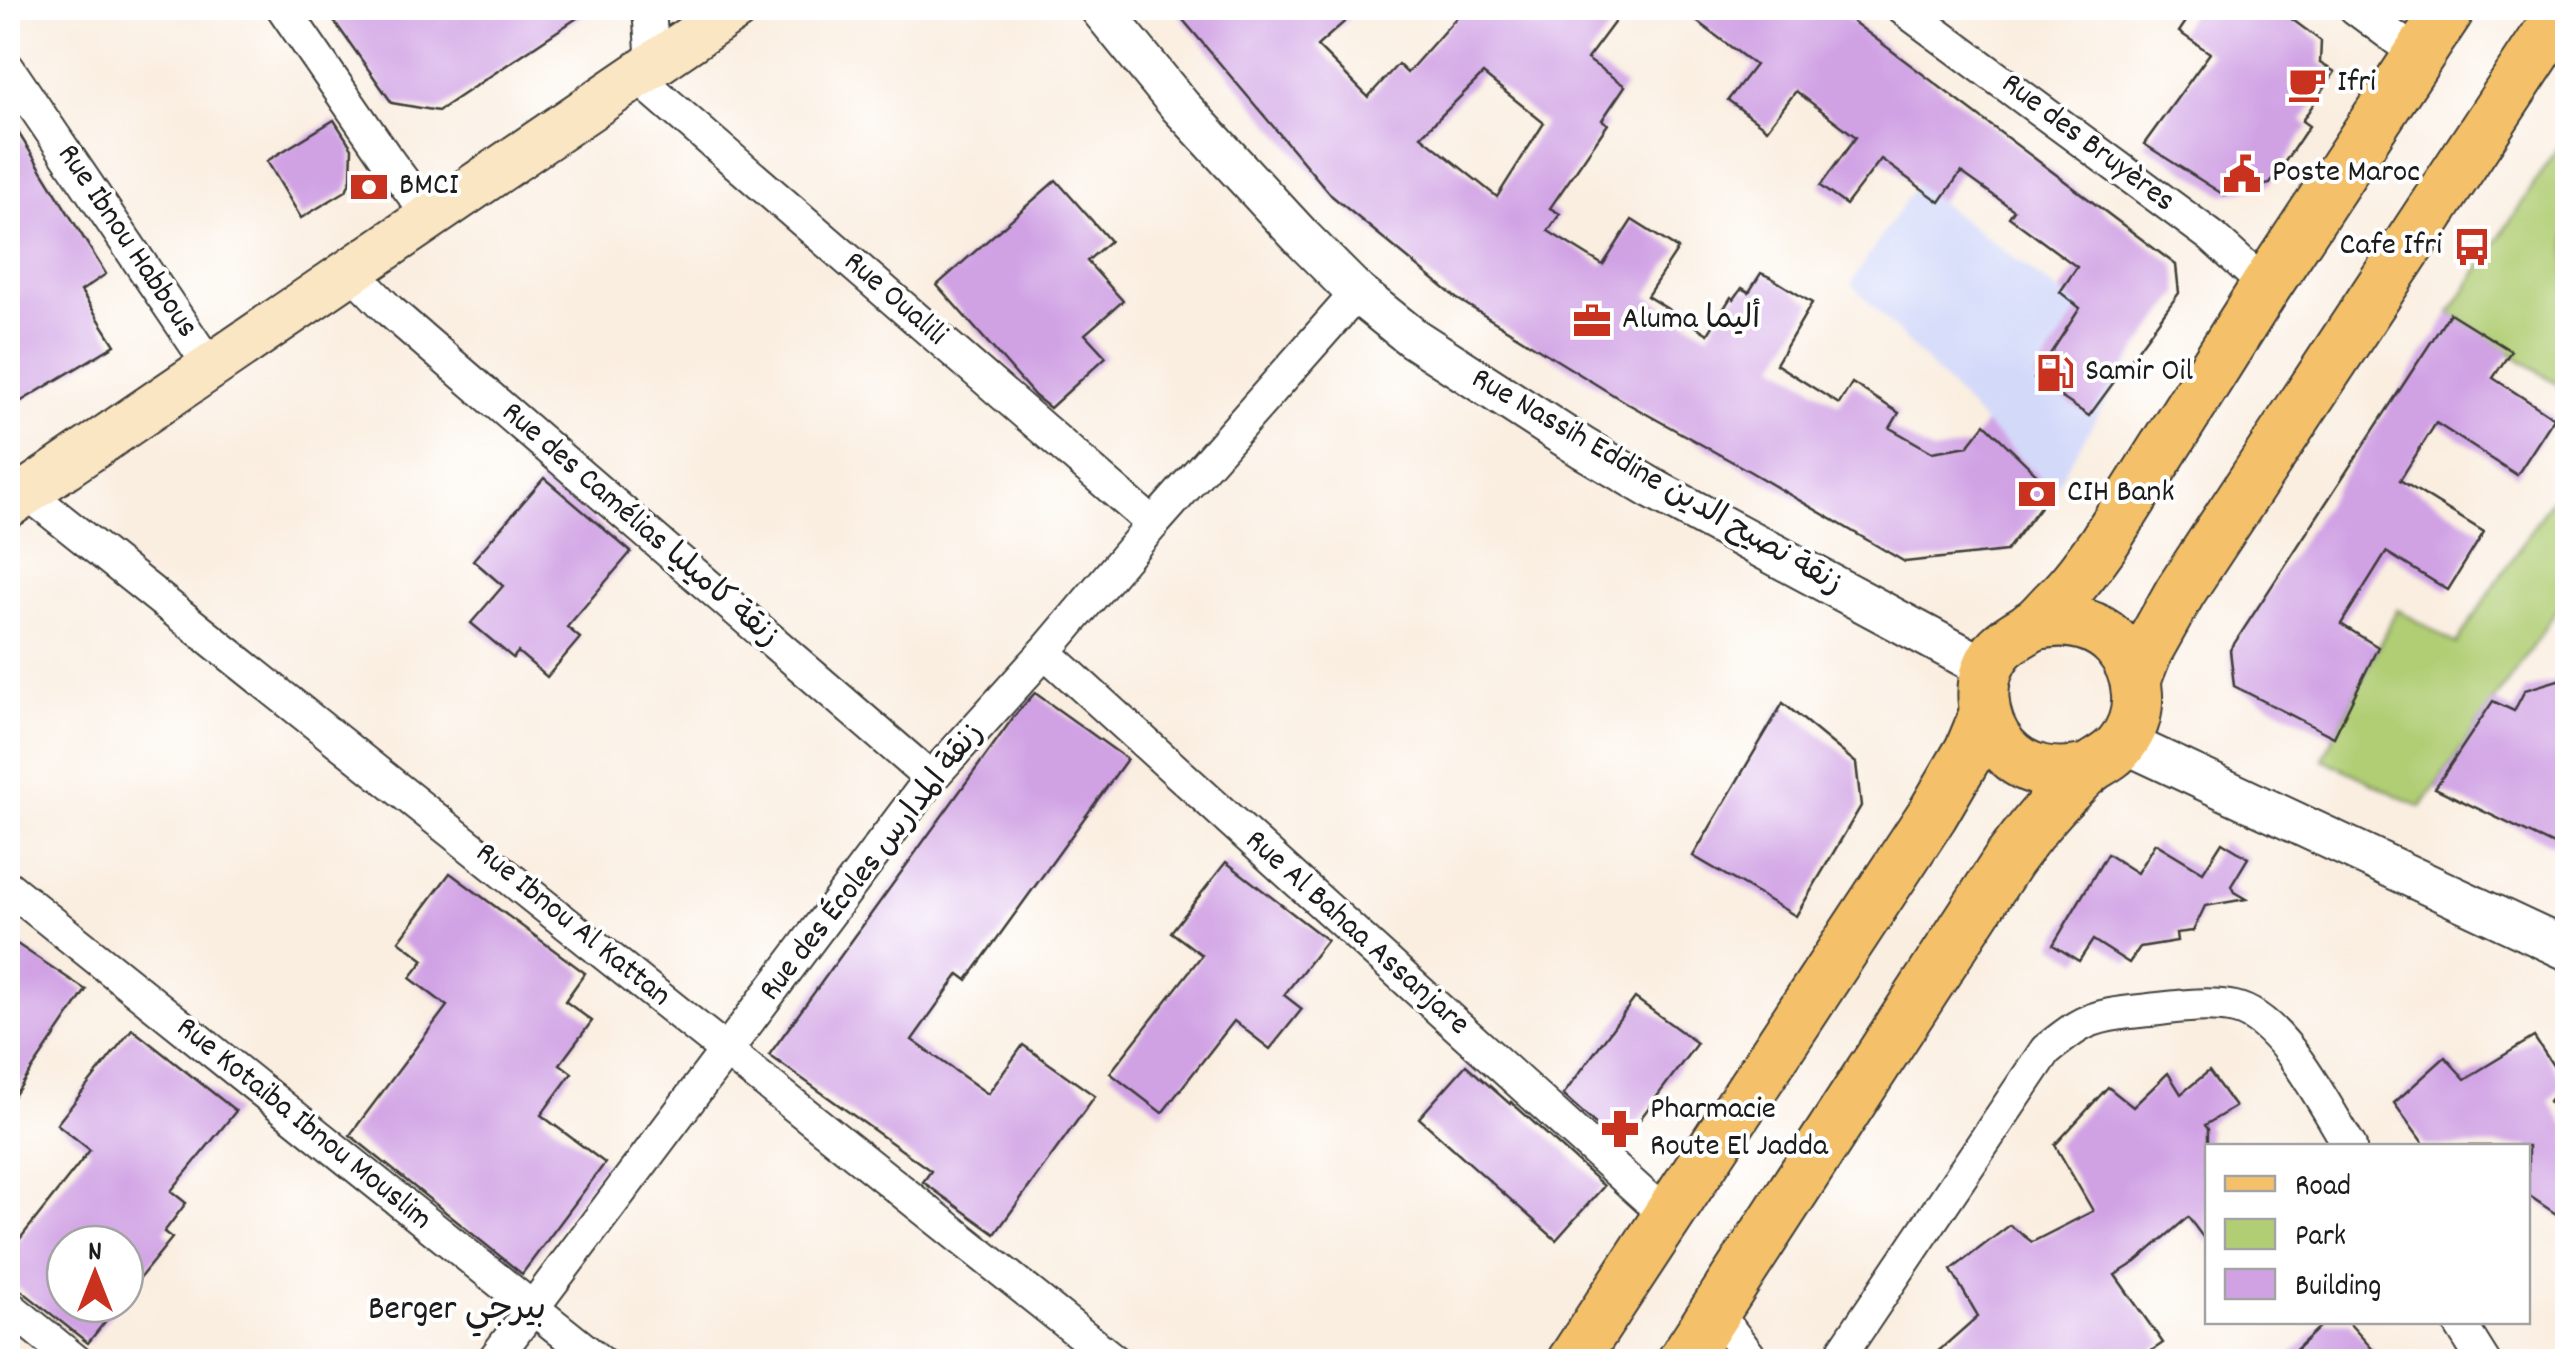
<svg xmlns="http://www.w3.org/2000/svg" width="2575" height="1369" font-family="Dekko,'Playpen Sans Arabic',sans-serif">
  <rect width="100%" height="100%" fill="#fff"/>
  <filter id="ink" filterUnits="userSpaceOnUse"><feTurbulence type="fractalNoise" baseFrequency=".01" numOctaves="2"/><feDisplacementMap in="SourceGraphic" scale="20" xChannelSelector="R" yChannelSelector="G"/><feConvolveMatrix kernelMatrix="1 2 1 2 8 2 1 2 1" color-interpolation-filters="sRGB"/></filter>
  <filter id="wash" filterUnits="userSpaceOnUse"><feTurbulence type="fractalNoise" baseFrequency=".0048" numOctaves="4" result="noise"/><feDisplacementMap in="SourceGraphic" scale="40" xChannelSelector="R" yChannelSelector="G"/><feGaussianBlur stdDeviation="2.25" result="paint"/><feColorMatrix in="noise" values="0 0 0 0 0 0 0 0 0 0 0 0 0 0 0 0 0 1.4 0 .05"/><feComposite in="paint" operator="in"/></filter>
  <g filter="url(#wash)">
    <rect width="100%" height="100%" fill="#faeee0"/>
    <polygon fill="#d3d9f9" points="1916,184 2137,351 2053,490 1985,424 1851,283"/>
    <g fill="#b1ce74" stroke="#667548" stroke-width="2.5">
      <polygon points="2567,134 2567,391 2450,313"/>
      <polygon points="2567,475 2567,596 2421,807 2323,759 2397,609 2456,644"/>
    </g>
    <g id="blocks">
      <g fill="#d0a2e4" fill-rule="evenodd">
        <polygon points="325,8 592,8 438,111 392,103"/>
        <path d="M 1173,8 L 1360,8 L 1317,46 L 1368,97 L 1398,64 L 1407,73 L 1465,8 L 1625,8 L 1587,59 L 1625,86 L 1602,120 L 1608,124 L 1550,208 L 1560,214 L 1548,231 L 1603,265 L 1632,220 L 1678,249 L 1647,296 L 1708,334 L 1731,297 L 1734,299 L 1742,288 L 1749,292 L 1761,273 L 1770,277 L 1812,303 L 1776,364 L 1839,404 L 1852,383 L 1899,413 L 1890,428 L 1932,452 L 1968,446 L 1985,424 L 2053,490 L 2006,551 L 1905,562 L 1749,471 L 1623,401 L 1456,298 L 1332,196 ZM 1483,74 L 1544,123 L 1497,197 L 1421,136 Z"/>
        <polygon points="1679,8 1835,8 2176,265 2179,293 2089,416 2034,379 2080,308 2060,292 2077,267 2009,217 2014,210 1961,172 1940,202 1881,159 1846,205 1820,186 1856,137 1796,91 1767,129 1728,100 1755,65"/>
        <polygon points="2195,8 2277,8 2321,41 2320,63 2335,72 2302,121 2309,126 2270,184 2224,195 2144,144 2210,53 2179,32"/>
        <polygon points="8,116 106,274 81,291 115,345 8,409"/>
        <polygon points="334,120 352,148 351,179 346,191 301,218 267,161"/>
        <polygon points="1056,180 1110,241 1087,261 1123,301 1085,334 1106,357 1050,408 1035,396 937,285"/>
        <polygon points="2450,313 2511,351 2493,378 2554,418 2517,475 2436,423 2400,480 2484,532 2448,590 2386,552 2341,624 2378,647 2334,737 2234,686 2230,650"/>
        <polygon points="544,478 631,552 567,627 580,638 547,677 518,652 513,658 471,623 503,586 473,560"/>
        <polygon points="2568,677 2568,852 2435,788 2493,701 2514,711 2525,690"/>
        <polygon points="1035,693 1127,759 967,980 959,974 912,1040 988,1094 1023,1045 1095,1096 995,1234 923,1182 931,1171 769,1055 1015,715"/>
        <polygon points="1783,703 1856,763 1861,806 1796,916 1693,856"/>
        <polygon points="2222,842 2248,858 2231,886 2234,892 2246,899 2205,906 2193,931 2176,933 2177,941 2140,947 2129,963 2093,940 2079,961 2053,945 2107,854 2137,873 2155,843 2203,872"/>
        <polygon points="1226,862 1327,940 1284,995 1302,1009 1270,1049 1234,1021 1162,1113 1110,1073 1202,955 1171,932"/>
        <polygon points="450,873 585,973 565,1001 592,1021 560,1064 572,1073 541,1115 605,1163 522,1274 350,1135 447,1006 410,978 424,960 399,941"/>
        <polygon points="8,938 86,990 8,1105"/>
        <polygon points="1635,998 1697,1043 1620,1146 1563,1095"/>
        <polygon points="132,1029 236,1111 171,1191 186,1203 164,1232 172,1238 125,1296 125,1244 65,1244 65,1304 119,1304 88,1343 8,1280 8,1254 90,1150 57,1124"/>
        <polygon points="2534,1037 2564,1082 2549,1101 2568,1129 2568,1222 2528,1195 2528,1146 2425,1146 2394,1103 2445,1057 2465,1079"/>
        <polygon points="1466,1065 1510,1104 1511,1102 1604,1186 1556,1240 1419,1118"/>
        <polygon points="2209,1071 2235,1107 2205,1125 2208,1129 2208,1244 2188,1217 2136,1262 2115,1275 2163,1343 2135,1362 2107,1362 2095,1350 2076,1362 1926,1362 1978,1316 1951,1270 2010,1225 2032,1242 2093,1211 2055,1145 2108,1087 2133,1107 2168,1073 2181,1094"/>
        <polygon points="2325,1322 2348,1322 2384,1362 2283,1362"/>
      </g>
    </g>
  </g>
  <g filter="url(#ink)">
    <use href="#blocks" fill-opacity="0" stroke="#3d3c39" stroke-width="2.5"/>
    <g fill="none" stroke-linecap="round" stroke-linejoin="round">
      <g stroke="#3d3c39" stroke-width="36">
        <g id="minor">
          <polyline points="283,8 389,162 429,216"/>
          <polyline points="1902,8 2211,236 2266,286"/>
          <polyline points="2355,8 2418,55"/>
          <polyline points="8,68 210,366"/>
          <polyline points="647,68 652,50 649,8"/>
          <polyline points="636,76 1153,524"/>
          <polyline points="350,270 390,311 931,778"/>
          <polyline points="26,492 1116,1362"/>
          <polyline points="1045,652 1668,1217"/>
          <polyline points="8,887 600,1362"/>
          <polyline points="8,1306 77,1362"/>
          <polyline points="1715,1311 1754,1362"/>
          <polyline points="2459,1322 2484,1362"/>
          <path d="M 1844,1350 L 2046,1050 C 2056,1042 2066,1034 2077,1027 C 2099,1013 2133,1012 2159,1009 C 2183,1006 2211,1003 2235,1008 C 2283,1019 2325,1107 2350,1146"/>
          <polyline points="492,1362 931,778 1045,652 1153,524 1357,293"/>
        </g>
      </g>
      <g stroke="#3d3c39" stroke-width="44">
        <g id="tertiary">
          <polyline points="1100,8 1180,106 1303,239 1357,293 1413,338 1583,448 1651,488 1988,669"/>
          <polyline points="2123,742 2568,950"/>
        </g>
      </g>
      <g stroke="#3d3c39" stroke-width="49">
        <polyline id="secondary" points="8,505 736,8"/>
      </g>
      <g stroke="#3d3c39" stroke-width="54">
        <g id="primary">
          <polyline points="2136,679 2147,651 2180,592 2565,8"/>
          <path d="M 2089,769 C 2057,776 2026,774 2003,748 C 1980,721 1975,677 2000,648 C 2010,638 2021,633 2032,626 C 2040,620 2047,611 2054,604 C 2073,586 2088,565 2103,544 L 2266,286 L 2450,8"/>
          <polyline points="1572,1362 1932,815 1970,750 1985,714"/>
          <path d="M 1682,1362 L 2009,859 C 2028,834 2046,810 2069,788 C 2076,781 2083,773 2091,767 C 2102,760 2113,755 2121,744 C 2145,715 2141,673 2117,645 C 2094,620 2063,618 2032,625"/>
        </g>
      </g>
      <use href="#minor" stroke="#fff" stroke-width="32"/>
      <use href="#tertiary" stroke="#fff" stroke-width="40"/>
      <use href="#secondary" stroke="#fbe6c3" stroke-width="45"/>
      <use href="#primary" stroke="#f4c16a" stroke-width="50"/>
    </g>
  </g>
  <defs>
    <g id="cafe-bare" transform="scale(3)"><path d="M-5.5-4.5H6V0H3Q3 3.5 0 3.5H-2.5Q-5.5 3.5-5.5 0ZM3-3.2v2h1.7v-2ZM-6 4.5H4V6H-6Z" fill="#c8321e" stroke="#fff" stroke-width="2.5" paint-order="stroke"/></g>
    <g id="civic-bare" transform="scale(3)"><path d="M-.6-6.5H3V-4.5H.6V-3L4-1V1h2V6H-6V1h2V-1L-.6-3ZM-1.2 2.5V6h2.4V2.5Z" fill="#c8321e" stroke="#fff" stroke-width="2.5" paint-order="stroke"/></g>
    <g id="bank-bare" transform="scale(3)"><path d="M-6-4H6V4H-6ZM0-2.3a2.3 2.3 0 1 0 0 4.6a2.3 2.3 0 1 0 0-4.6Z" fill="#c8321e" stroke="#fff" stroke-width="2.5" paint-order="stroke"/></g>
    <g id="bus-bare" transform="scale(3)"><path d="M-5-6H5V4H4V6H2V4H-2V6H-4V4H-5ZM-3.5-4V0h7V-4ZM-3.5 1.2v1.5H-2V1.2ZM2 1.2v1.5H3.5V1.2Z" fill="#c8321e" stroke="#fff" stroke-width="2.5" paint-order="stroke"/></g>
    <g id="office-bare" transform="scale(3)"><path d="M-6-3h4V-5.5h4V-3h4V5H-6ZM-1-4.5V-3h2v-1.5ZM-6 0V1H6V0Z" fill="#c8321e" stroke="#fff" stroke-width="2.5" paint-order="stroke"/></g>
    <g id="fuel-bare" transform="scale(3)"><path d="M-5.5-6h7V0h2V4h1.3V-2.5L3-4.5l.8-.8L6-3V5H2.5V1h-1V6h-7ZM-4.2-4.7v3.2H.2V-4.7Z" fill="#c8321e" stroke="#fff" stroke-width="2.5" paint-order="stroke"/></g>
    <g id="pharmacy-bare" transform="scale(3)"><path d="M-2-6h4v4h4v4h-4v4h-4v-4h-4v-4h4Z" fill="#c8321e" stroke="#fff" stroke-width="2.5" paint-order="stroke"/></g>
  </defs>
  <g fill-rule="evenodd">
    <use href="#cafe-bare" x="2307" y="84"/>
    <use href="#civic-bare" x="2242" y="174"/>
    <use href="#bank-bare" x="369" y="187"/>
    <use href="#bus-bare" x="2472" y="247"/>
    <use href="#office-bare" x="1592" y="321"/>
    <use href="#fuel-bare" x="2055" y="373"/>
    <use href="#bank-bare" x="2037" y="494"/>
    <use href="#pharmacy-bare" x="1620" y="1129"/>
  </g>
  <g text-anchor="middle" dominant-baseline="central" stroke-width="8" stroke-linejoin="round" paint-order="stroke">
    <g font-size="32" fill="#1c1c1c" stroke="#fff" text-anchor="start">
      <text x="2337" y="84">Ifri</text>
      <text x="2272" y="174">Poste Maroc</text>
      <text x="399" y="187">BMCI</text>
      <text x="2442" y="247" text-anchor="end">Cafe Ifri</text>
      <text x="1622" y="321">Aluma أليما</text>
      <text x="2085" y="373">Samir Oil</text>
      <text x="2067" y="494">CIH Bank</text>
      <text x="1650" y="1111">Pharmacie<tspan x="1650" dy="37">Route El Jadda</tspan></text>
    </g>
    <g font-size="32" fill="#1c1c1c" stroke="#fff">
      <text transform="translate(2087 144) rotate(37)">Rue des Bruyères</text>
      <text transform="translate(126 242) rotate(56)">Rue Ibnou Habbous</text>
      <text transform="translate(894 300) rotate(41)">Rue Oualili</text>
      <text transform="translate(1656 483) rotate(30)">Rue Nassih Eddine زنقة نصيح الدين</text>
      <text transform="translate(639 526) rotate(41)">Rue des Camélias زنقة كاميليا</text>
      <text transform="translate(873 863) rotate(-52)">Rue des Écoles زنقة المدارس</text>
      <text transform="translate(572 926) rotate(39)">Rue Ibnou Al Kattan</text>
      <text transform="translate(1356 934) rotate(42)">Rue Al Bahaa Assanjare</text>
      <text transform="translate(303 1125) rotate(39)">Rue Kotaiba Ibnou Mouslim</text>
    </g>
    <g font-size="35" fill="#1c1c1c" stroke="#fff">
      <text x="457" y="1311">Berger بيرجي</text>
    </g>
  </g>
  <rect width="2575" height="1369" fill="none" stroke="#fff" stroke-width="40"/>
  <rect x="2205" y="1144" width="325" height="180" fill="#ffffff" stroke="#a4a4a4" stroke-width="2.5"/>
  <rect x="2225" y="1176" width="50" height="15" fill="#f4c16a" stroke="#a4a4a4" stroke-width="2.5"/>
  <text x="2295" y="1194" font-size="30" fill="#1c1c1c">Road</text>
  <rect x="2225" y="1219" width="50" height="30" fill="#b1ce74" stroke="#a4a4a4" stroke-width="2.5"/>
  <text x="2295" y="1244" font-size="30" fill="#1c1c1c">Park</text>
  <rect x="2225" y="1269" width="50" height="30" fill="#d0a2e4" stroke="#a4a4a4" stroke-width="2.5"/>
  <text x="2295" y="1294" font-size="30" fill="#1c1c1c">Building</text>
  <g transform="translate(95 1274)"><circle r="48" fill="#ffffff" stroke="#a4a4a4" stroke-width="2.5"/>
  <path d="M0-8L18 38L0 25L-18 38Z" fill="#c8321e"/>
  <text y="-15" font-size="28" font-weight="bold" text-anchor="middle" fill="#1c1c1c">N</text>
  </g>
</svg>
